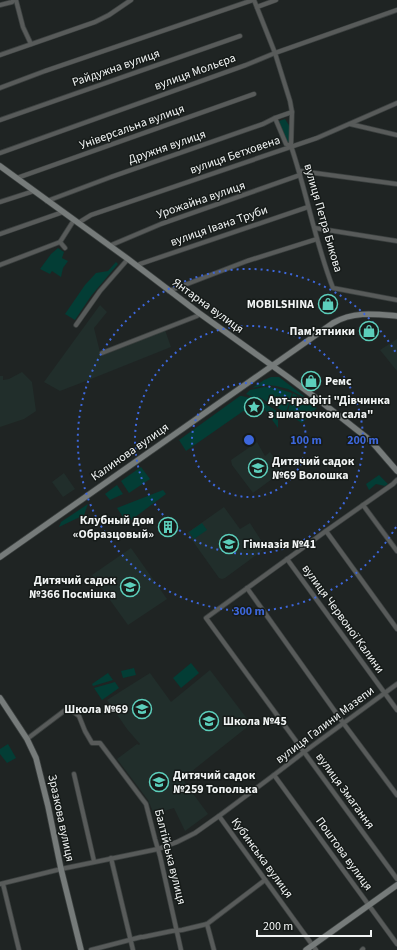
<svg xmlns="http://www.w3.org/2000/svg" width="397" height="950" font-family="'Source Sans 3',sans-serif">
  <rect width="100%" height="100%" fill="#1f2423"/>
  <g fill="#212e2b">
    <polygon points="100,305 107,312 94,328 101,356 165,330 171,347 86,381 60,391 44,382"/>
    <polygon points="397,339 397,371 380,350"/>
    <polygon points="22,372 32,382 36,411 24,419 0,427 0,376 3,376 3,380 9,379"/>
    <polygon points="257,442 265,456 270,452 283,471 253,493 232,465 231,460"/>
    <polygon points="64,473 75,489 63,497 52,482"/>
    <polygon points="224,507 240,529 250,523 266,548 225,578 222,579 219,578 187,533"/>
    <polygon points="131,548 167,599 128,625 92,575"/>
    <polygon points="210,670 251,724 187,775 185,773 180,776 208,814 185,831 174,808 154,814 148,800 117,759 137,744 139,745 140,744 127,729 107,700 150,673 171,702"/>
  </g>
  <g fill="#033d35">
    <polygon points="285,119 290,127 290,142 287,143 279,121"/>
    <polygon points="58,248 64,252 62,258 68,261 63,268 61,277 52,271 50,274 40,269 51,254"/>
    <polygon points="116,262 118,264 91,296 75,320 65,314 85,285 96,273 108,271"/>
    <polygon points="271,377 279,377 304,396 303,397 288,389 276,386 267,385 252,388 264,380"/>
    <polygon points="264,387 276,388 292,393 286,413 259,397 255,398 246,394 250,390"/>
    <polygon points="293,393 317,408 302,423 287,414"/>
    <path d="M 240,396 L 242,396 C 257,400 266,403 278,412 L 278,428 L 263,407 L 257,411 L 252,405 L 186,451 L 179,440 Z"/>
    <polygon points="141,467 150,479 129,493 121,481"/>
    <polygon points="379,475 388,484 385,486 376,484 369,490 366,484"/>
    <polygon points="117,485 123,494 110,500 105,494"/>
    <polygon points="163,490 166,494 127,523 117,508"/>
    <polygon points="88,504 84,515 59,527 61,522"/>
    <polygon points="202,523 207,530 194,539 189,532"/>
    <polygon points="191,663 199,673 181,688 173,678"/>
    <polygon points="134,668 136,675 123,678 121,671"/>
    <polygon points="108,673 113,680 93,686 92,684"/>
    <polygon points="115,682 119,688 102,700 94,688"/>
    <polygon points="8,744 16,758 7,763 0,754 0,749"/>
  </g>
  <g fill="none" stroke-linecap="round" stroke-linejoin="round">
    <g stroke="#3c4140" stroke-width="5.5">
      <g id="street">
        <polyline points="16,0 23,27 31,44"/>
        <polyline points="254,0 275,53 290,101 292,112 291,146"/>
        <polyline points="0,5 12,2 14,0"/>
        <polyline points="257,7 276,0"/>
        <polyline points="0,55 95,22 109,15 131,0"/>
        <polyline points="0,88 45,71 253,0"/>
        <path d="M 275,118 L 286,144 L 291,146 C 307,193 315,242 333,288 L 397,300"/>
        <polyline points="0,120 240,36"/>
        <polyline points="350,124 397,135"/>
        <polyline points="0,153 246,65 275,53 397,10"/>
        <polyline points="300,171 397,184"/>
        <polyline points="17,178 254,94"/>
        <polyline points="47,201 111,177 263,124 275,118 292,112"/>
        <polyline points="0,202 34,191"/>
        <polyline points="78,223 91,215 317,138 397,103"/>
        <polyline points="315,228 397,241"/>
        <polyline points="0,234 63,212"/>
        <polyline points="109,246 161,224 300,175"/>
        <polyline points="65,248 60,242 74,220"/>
        <polyline points="0,265 60,242"/>
        <polyline points="137,266 140,264 308,207"/>
        <polyline points="169,291 247,261 317,239"/>
        <polyline points="76,325 100,291 128,259"/>
        <polyline points="102,353 197,316 199,313"/>
        <polyline points="397,480 393,484 326,531 206,618 397,879"/>
        <polyline points="363,505 397,551"/>
        <polyline points="326,531 397,629"/>
        <polyline points="287,559 397,710"/>
        <polyline points="247,588 344,724 397,795"/>
        <polyline points="27,739 68,708 79,716 85,731 92,743 100,743 146,804 155,839 160,856 181,950"/>
        <polyline points="74,774 94,861"/>
        <polyline points="274,775 397,944"/>
        <polyline points="219,816 316,950"/>
        <polyline points="111,858 133,950"/>
        <polyline points="0,884 61,869 158,849 177,842 195,833 219,816 274,775 304,752 397,684"/>
        <polyline points="3,884 19,950"/>
        <polyline points="207,924 214,950"/>
        <polyline points="91,950 141,937 143,937 172,931 182,930 207,924 265,880"/>
        <polyline points="362,950 363,949"/>
      </g>
    </g>
    <g stroke="#3c4140" stroke-width="7">
      <g id="secondary">
        <polyline points="0,166 128,259 199,313 288,377 324,404 371,441 397,471"/>
        <path d="M 0,557 L 333,323 C 354,311 375,314 397,316"/>
        <polyline points="0,698 27,739 36,758 48,806 61,869 81,950"/>
        <polyline points="306,950 397,885"/>
      </g>
    </g>
    <use href="#street" stroke="#585b5a" stroke-width="4"/>
    <use href="#secondary" stroke="#767b7a" stroke-width="5.5"/>
  </g>
  <g fill="none" stroke="#3d67dc" stroke-width="2" stroke-dasharray="2 4">
    <circle cx="249" cy="440" r="57"/>
    <circle cx="249" cy="440" r="114"/>
    <path d="M396 527A171 171 0 1 1 396 353"/>
  </g>
  <defs>
    <g id="shop-ring" transform="scale(1)"><circle r="9.5" fill="#161b19" stroke="#5ccebb" stroke-width="1.5"/><path d="M-5-2.5h2.3a2.7 3.5 0 0 1 5.4 0H5L5.5 6h-11ZM-1.5-2.5h3a1.5 2.3 0 0 0-3 0Z" fill="#5ccebb"/></g>
    <g id="sight-ring" transform="scale(1)"><circle r="9.5" fill="#161b19" stroke="#5ccebb" stroke-width="1.5"/><path d="M0-6L1.8-2.2L6-1.7L2.9 1.2L3.7 5.4L0 3.3L-3.7 5.4L-2.9 1.2L-6-1.7L-1.8-2.2Z" fill="#5ccebb"/></g>
    <g id="school-ring" transform="scale(1)"><circle r="9.5" fill="#161b19" stroke="#5ccebb" stroke-width="1.5"/><path d="M0-5L7-2L0 1L-7-2ZM-4 1L0 2.5L4 1V4Q0 6-4 4Z" fill="#5ccebb"/></g>
    <g id="building-ring" transform="scale(1)"><circle r="9.5" fill="#161b19" stroke="#5ccebb" stroke-width="1.5"/><path d="M-4-6H4V6H1V3H-1V6H-4ZM-2.5-4.3h1.7v1.8h-1.7ZM.8-4.3h1.7v1.8H.8ZM-2.5-1h1.7V.8h-1.7ZM.8-1h1.7V.8H.8Z" fill="#5ccebb"/></g>
  </defs>
  <g fill-rule="evenodd">
    <use href="#shop-ring" x="328" y="304"/>
    <use href="#shop-ring" x="369" y="331"/>
    <use href="#shop-ring" x="311" y="381"/>
    <use href="#sight-ring" x="254" y="407"/>
    <use href="#school-ring" x="258" y="468"/>
    <use href="#building-ring" x="168" y="527"/>
    <use href="#school-ring" x="229" y="544"/>
    <use href="#school-ring" x="130" y="587"/>
    <use href="#school-ring" x="142" y="709"/>
    <use href="#school-ring" x="209" y="721"/>
    <use href="#school-ring" x="159" y="782"/>
  </g>
  <g text-anchor="middle" dominant-baseline="central" stroke-width="3" stroke-linejoin="round" paint-order="stroke">
    <g font-size="12" fill="#f1f4f4" stroke="#161b19">
      <text transform="translate(116 68) rotate(-19)">Райдужна вулиця</text>
      <text transform="translate(195 72) rotate(-20)">вулиця Мольєра</text>
      <text transform="translate(132 127) rotate(-20)">Універсальна вулиця</text>
      <text transform="translate(167 147) rotate(-19)">Дружня вулиця</text>
      <text transform="translate(235 155) rotate(-19)">вулиця Бетховена</text>
      <text transform="translate(201 200) rotate(-19)">Урожайна вулиця</text>
      <text transform="translate(323 218) rotate(74)">вулиця Петра Бикова</text>
      <text transform="translate(219 226) rotate(-19)">вулиця Івана Труби</text>
      <text transform="translate(208 306) rotate(36)">Янтарна вулиця</text>
      <text transform="translate(130 452) rotate(-35)">Калинова вулиця</text>
      <text transform="translate(343 619) rotate(54)">вулиця Червоної Калини</text>
      <text transform="translate(325 725) rotate(-37)">вулиця Галини Мазепи</text>
      <text transform="translate(345 791) rotate(54)">вулиця Змагання</text>
      <text transform="translate(61 818) rotate(78)">Зразкова вулиця</text>
      <text transform="translate(344 854) rotate(54)">Поштова вулиця</text>
      <text transform="translate(170 857) rotate(76)">Балтійська вулиця</text>
      <text transform="translate(262 858) rotate(54)">Кубинська вулиця</text>
    </g>
    <g font-size="12" font-weight="bold" fill="#f1f4f4" stroke="#161b19" text-anchor="start">
      <text x="314" y="304" text-anchor="end">MOBILSHINA</text>
      <text x="355" y="331" text-anchor="end">Пам'ятники</text>
      <text x="325" y="381">Ремс</text>
      <text x="268" y="400">Арт-графіті "Дівчинка<tspan x="268" dy="14">з шматочком сала"</tspan></text>
      <text x="272" y="461">Дитячий садок<tspan x="272" dy="14">№69 Волошка</tspan></text>
      <text x="154" y="520" text-anchor="end">Клубный дом<tspan x="154" dy="14">«Образцовый»</tspan></text>
      <text x="243" y="544">Гімназія №41</text>
      <text x="116" y="580" text-anchor="end">Дитячий садок<tspan x="116" dy="14">№366 Посмішка</tspan></text>
      <text x="128" y="709" text-anchor="end">Школа №69</text>
      <text x="223" y="721">Школа №45</text>
      <text x="173" y="775">Дитячий садок<tspan x="173" dy="14">№259 Тополька</tspan></text>
    </g>
  </g>
  <circle cx="249" cy="440" r="6" fill="#3d67dc" stroke="#161b19" stroke-width="2"/>
  <g font-size="12" text-anchor="middle" font-weight="bold" fill="#3d67dc" stroke="#161b19" stroke-width="3" stroke-linejoin="round" paint-order="stroke">
    <text x="306" y="444">100 m</text>
    <text x="363" y="444">200 m</text>
    <text x="249" y="615">300 m</text>
  </g>
  <path d="M257 930v6h114v-6" fill="none" stroke="#f1f4f4" stroke-width="2"/>
  <text x="263" y="930" font-size="12" fill="#f1f4f4" stroke="#161b19" stroke-width="3" paint-order="stroke">200 m</text>
</svg>
